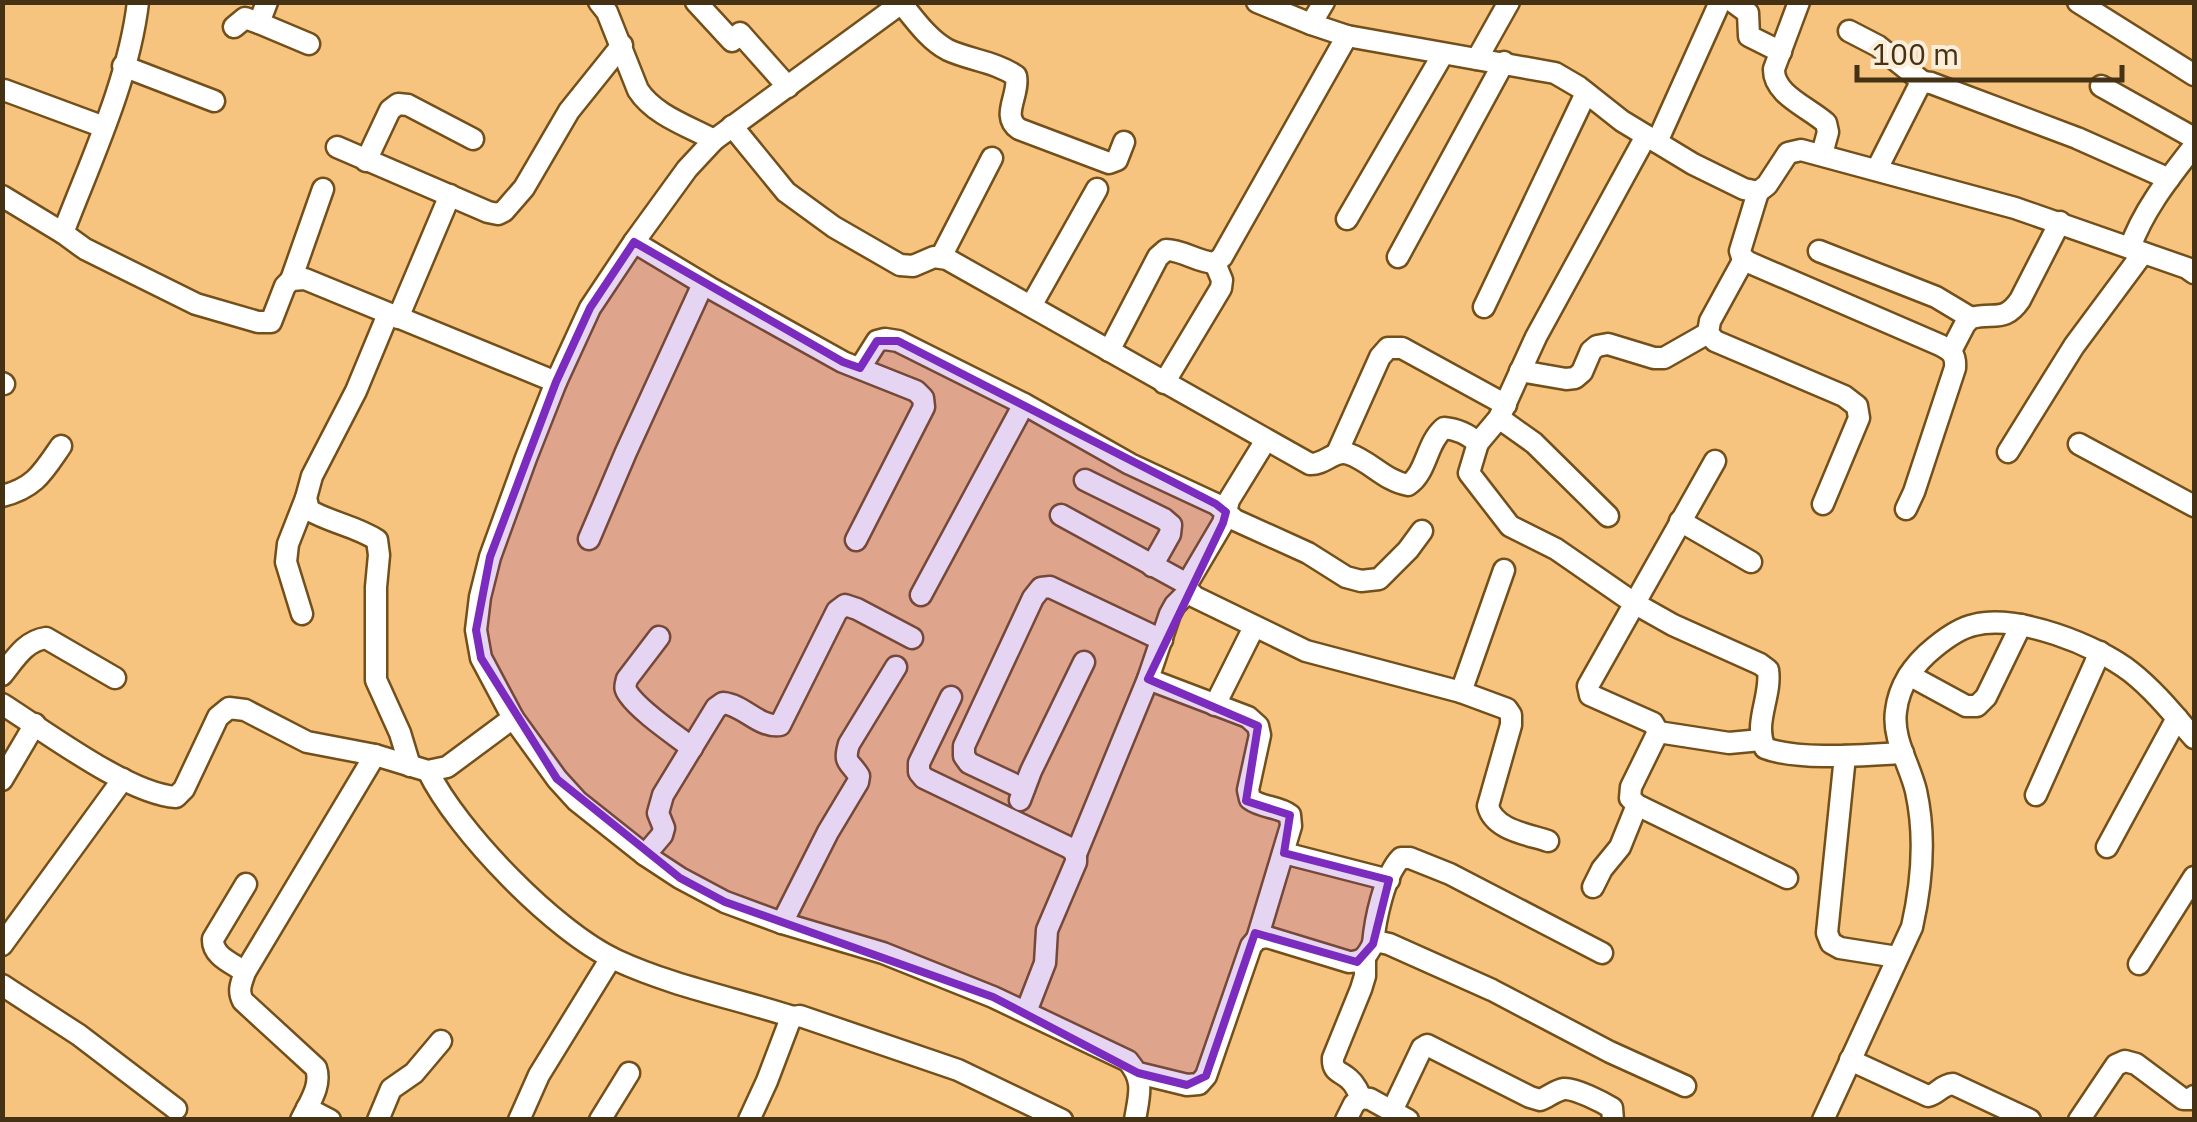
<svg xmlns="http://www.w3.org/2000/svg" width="2197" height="1122" font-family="'IBM Plex Sans',sans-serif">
  <rect width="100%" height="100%" fill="#f7c480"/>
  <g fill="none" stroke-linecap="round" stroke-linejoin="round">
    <g stroke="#734f19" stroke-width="25">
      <g id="minor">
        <path d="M 599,2 L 607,12 L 638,90 C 654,115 688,126 714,140"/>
        <polyline points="696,2 732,41 740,33 788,87"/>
        <path d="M 903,2 L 714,140 L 687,169 L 634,242 L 590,308 L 556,382 L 526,458 L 490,557 L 480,597 L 476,630 L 481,658 L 513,718 L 557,779 L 577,801 L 645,855 L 680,878 L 725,902 L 782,923 L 883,953 L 993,997 L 1128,1061 C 1145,1081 1139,1095 1135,1120"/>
        <polyline points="1257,2 1311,24 1347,36 1555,73 1579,87 1622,121 1693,164 1744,189 1758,192 1767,185 1788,153 1801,150 2015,208 2187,268 2194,273"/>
        <polyline points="1733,2 1748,13 1749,36 1781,52"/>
        <path d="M 1799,2 L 1774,69 C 1773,94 1808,107 1826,123 L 1828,132 L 1822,154"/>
        <polyline points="2078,2 2194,75"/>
        <path d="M 902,4 C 915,20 929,40 948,50 C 970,60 996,62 1016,76 C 1020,95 1000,116 1019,129 L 1109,163 L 1117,160 L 1124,142"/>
        <polyline points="259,23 309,44"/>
        <polyline points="1311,24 1324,2"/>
        <polyline points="234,27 245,18 259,23 267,2"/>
        <polyline points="1849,31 1878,46 1923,82"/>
        <polyline points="1477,59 1509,2"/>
        <polyline points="123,66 214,101"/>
        <polyline points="2101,86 2194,138"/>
        <polyline points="4,90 104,127"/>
        <path d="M 732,126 L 786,192 L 834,227 L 900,265 L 913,266 L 934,257 L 947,259 L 1310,464 C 1325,465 1334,449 1349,454 C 1370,461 1385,481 1408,485 C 1427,473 1426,443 1444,428 C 1457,429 1469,435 1478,443 L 1469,473 L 1510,526 L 1556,549 L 1634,603 L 1673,625 L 1760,664 L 1768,670 C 1772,696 1753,723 1765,748 C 1798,761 1866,755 1903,753"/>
        <polyline points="1657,142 1720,2"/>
        <polyline points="337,147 488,212 498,214 504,211 524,188 569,111 622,45"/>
        <polyline points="366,161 390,110 398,104 408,105 473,139"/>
        <polyline points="1877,169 1919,86 1923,82 1931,83 2077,138 2169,179"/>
        <path d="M 1758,192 L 1740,251 L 1742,257 L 1748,262 L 1940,345 C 1952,351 1956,355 1955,368 L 1914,492 L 1906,509"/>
        <polyline points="2,196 63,233 85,249 196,304 258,322 271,322 285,286 291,280 305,279 556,382"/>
        <polyline points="1347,219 1443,54"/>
        <path d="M 63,233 C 91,160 129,80 138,2"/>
        <polyline points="634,242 712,289 843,362 916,391 923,398 924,407 856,540"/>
        <path d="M 2130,248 C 2143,210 2170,177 2194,146"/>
        <polyline points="1819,251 1936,297 1971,318"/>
        <polyline points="941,257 992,158"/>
        <polyline points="1398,257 1504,62"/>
        <polyline points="1744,259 1710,321 1708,333 1715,341 1844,396 1857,406 1859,418 1823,504"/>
        <polyline points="291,280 323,189"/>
        <polyline points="1031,306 1097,189"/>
        <polyline points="1484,307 1586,93"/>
        <path d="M 388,314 L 356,391 L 312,476 L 306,498 L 309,510 C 331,523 356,526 377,540 L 379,555 L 376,587 L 376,680 L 400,733 L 410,766"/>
        <polyline points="398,318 450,195"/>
        <path d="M 1109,351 L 1158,257 L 1166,250 C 1183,250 1197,262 1215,263 L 1222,257 L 1347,36"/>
        <path d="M 1951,351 L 1965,324 L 1971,318 C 1995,312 2004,323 2020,300 L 2060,222"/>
        <path d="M 860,368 L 877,341 L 885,339 L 898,341 L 1024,404 L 1130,464 L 1216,504 L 1226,512 L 1223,523 L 1187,584 L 1189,591 L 1195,597 L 1306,651 L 1461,692 L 1507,709 L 1511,715 L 1511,725 L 1488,806 C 1494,830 1527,834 1548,841"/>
        <polyline points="1520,371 1566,379 1575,378 1582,372 1591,351 1597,346 1608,344 1654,358 1664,358 1708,333"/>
        <polyline points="2,383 4,384"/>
        <polyline points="1164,383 1221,288 1222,280 1215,263"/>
        <polyline points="1499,418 1534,443 1608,516"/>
        <polyline points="1266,440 1229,500 1226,512 1235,520 1308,553 1346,577 1361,581 1379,579 1408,550 1422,531"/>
        <polyline points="1478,443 1499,418 1536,337 1646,136"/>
        <polyline points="2079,444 2194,506"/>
        <polyline points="2008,452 2074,346 2143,253"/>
        <polyline points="1337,453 1380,357 1388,348 1402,348 1506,405"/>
        <polyline points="1715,461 1588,686 1590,695 1653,723 1658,732 1631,787 1630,798 1637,805 1787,878"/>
        <polyline points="1085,480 1164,519 1171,525 1170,534 1152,566"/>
        <path d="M 2,496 C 35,488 43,472 61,446"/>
        <polyline points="1061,515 1187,584"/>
        <polyline points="1680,521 1751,562"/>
        <polyline points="589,539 626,452 703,284"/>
        <polyline points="921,595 1024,404"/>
        <polyline points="302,614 286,562 288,544 306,498"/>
        <path d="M 659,637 L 627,679 C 625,687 624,688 629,695 C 641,712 674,734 692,748"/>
        <path d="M 2,675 C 15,659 25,641 46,638 L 115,678"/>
        <polyline points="1909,675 1966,706 1977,706 1986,697 2021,625"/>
        <path d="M 1148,679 L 1248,717 L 1258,726 L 1260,735 L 1248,790 L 1250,799 C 1262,808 1278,806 1290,815 L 1291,826 L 1257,939"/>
        <polyline points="1461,692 1504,570"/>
        <polyline points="951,697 919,763 919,772 924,778 1070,848 1076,854 1076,862 1047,930 1045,963 1026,1012"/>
        <path d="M 2,704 C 45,731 128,794 176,797 L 184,789 L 218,717 L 229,708 L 245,710 L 307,742 L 375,755 L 428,771 L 447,767 L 513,718"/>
        <polyline points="1215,705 1254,627"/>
        <polyline points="1658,732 1729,743 1761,740"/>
        <polyline points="1845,756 1827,933 1831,943 1840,948 1897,957"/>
        <path d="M 428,771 C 457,831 555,932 616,960 C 672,986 734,998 793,1017"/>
        <polyline points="2,780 35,724"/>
        <polyline points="1024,789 969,763 964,756 964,746 1033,598 1041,588 1050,587 1162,640"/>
        <polyline points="2036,795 2100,652"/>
        <polyline points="1020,800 1031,771 1084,662"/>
        <polyline points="2107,847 2177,718"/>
        <polyline points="1284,853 1389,880"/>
        <polyline points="1076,854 1148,679 1170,614 1175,605 1189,591"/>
        <path d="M 645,855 L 662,835 L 664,828 L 658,813 L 663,795 L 716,708 L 723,703 C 744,705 759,728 780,725 L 837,611 L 845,605 L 857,609 L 912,638"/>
        <polyline points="1593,887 1602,869 1620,847 1637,805"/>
        <path d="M 782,923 L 828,832 L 858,782 L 859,776 C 850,761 843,764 849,744 L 896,667"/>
        <path d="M 1373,944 C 1375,921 1384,875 1401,858 L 1410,858 L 1450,874 L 1602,953"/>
        <polyline points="2,945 123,779"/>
        <polyline points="2139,964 2194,877"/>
        <path d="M 245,972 C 232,963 212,956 213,939 L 246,884"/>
        <polyline points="2,985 79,1035 176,1109"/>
        <path d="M 1850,1060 L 1928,1096 C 1938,1094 1941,1085 1953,1084 L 2030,1120"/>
        <path d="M 1138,1073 L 1187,1085 L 1199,1084 L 1206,1076 L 1251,946 L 1257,939 L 1267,937 L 1349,962 C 1363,962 1367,956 1373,944 L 1380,942 L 1389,944 L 1492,990 L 1610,1052 L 1685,1086"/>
        <path d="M 1361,1098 C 1358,1091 1355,1084 1349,1079 C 1340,1071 1332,1072 1333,1058 L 1361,989 L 1365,976 L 1365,958"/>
        <polyline points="307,1108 330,1120"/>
        <path d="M 1392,1111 L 1422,1048 L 1427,1045 L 1530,1097 L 1540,1100 C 1548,1097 1556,1090 1564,1089 C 1575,1088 1602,1102 1612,1108 L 1613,1120"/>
        <path d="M 301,1120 C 309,1103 322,1086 316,1068 L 243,1001 C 237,990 242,982 245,972 L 375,755"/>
        <polyline points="378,1120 391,1089 414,1073 441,1041"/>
        <polyline points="519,1120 539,1075 611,958"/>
        <polyline points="600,1120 629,1073"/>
        <polyline points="749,1120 767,1081 789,1023 793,1017 800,1016 958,1070 1062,1120"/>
        <polyline points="1346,1120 1354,1104 1361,1098 1370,1099 1408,1120"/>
        <path d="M 1823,1120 L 1912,927 C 1922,883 1926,836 1916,791 C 1910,765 1892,739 1896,711 C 1899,685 1915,663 1935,647 C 1946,638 1960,628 1974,625 C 2017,614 2097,645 2131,672 C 2155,691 2174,715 2194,738"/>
        <polyline points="2079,1120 2116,1065 2125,1061 2136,1064 2183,1099 2191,1099 2194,1096"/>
      </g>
    </g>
    <use href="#minor" stroke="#fff" stroke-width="20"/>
  </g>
  <path fill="#7b2cbf" fill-opacity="0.2" stroke="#7b2cbf" stroke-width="8" stroke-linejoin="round" d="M 634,242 L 843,362 L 860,368 L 877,341 L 898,341 L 1216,504 L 1226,512 L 1223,523 L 1148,679 L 1258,726 L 1246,801 L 1290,815 L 1284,853 L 1389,880 L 1373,944 L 1357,962 L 1255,933 L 1206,1076 L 1187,1085 L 1138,1073 L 993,997 L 725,902 L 680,878 L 557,779 L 481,658 L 476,630 L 490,557 L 556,382 L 590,308 Z"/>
  <rect width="2197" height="1122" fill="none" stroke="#453114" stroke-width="10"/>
  <path d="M1857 65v15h265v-15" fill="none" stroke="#453114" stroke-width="5"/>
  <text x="1872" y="65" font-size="30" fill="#453114" stroke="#fcedd9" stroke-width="8" paint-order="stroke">100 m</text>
</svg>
